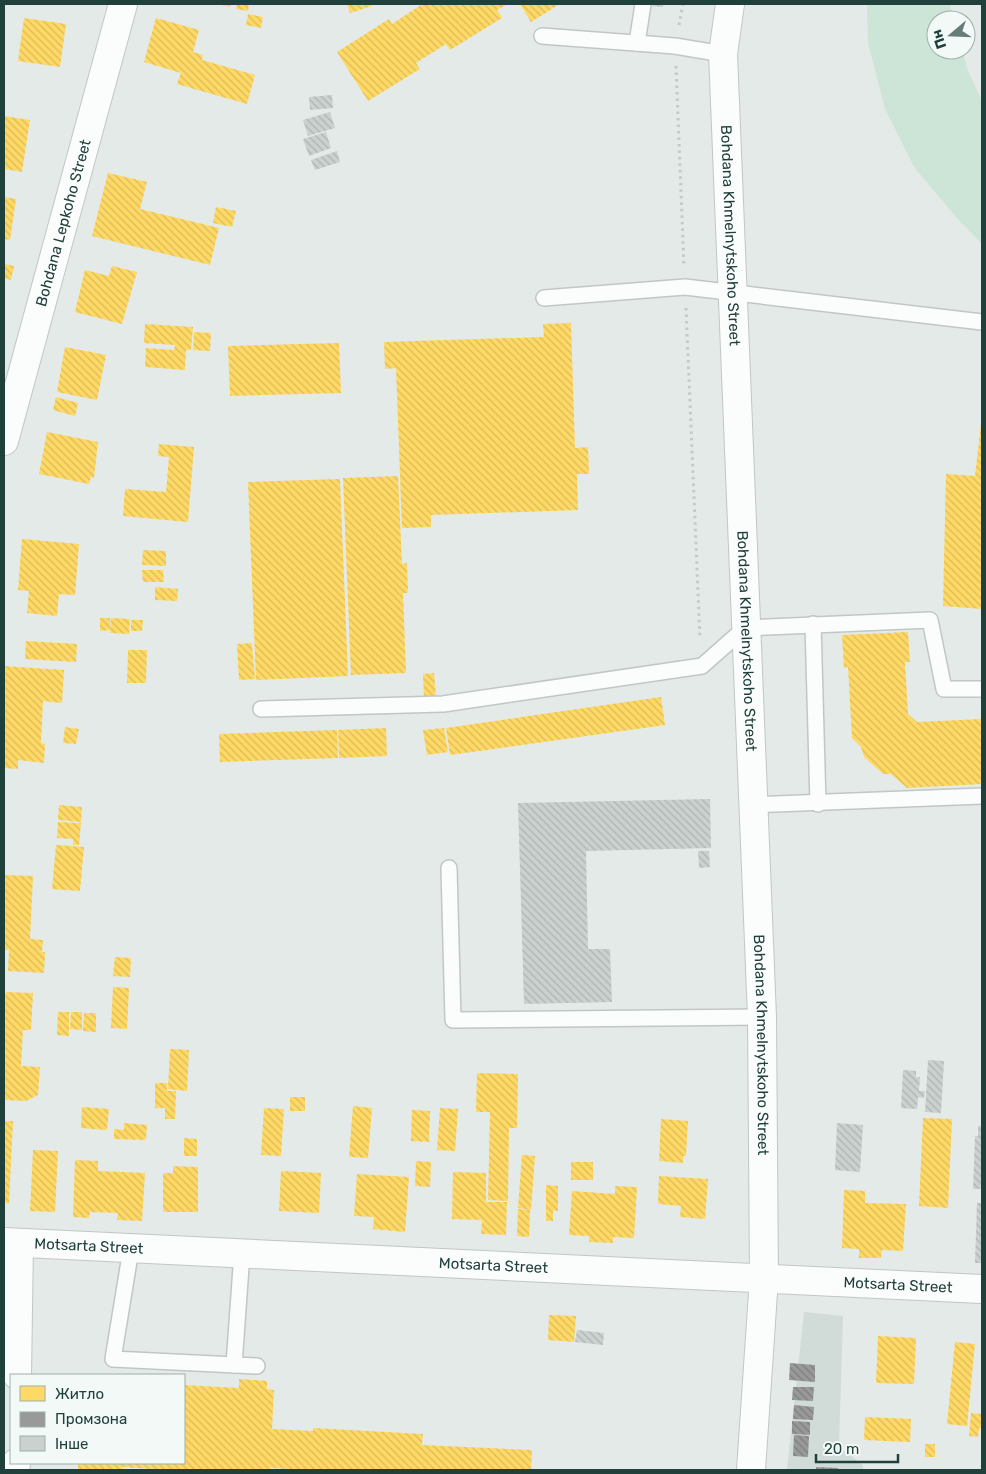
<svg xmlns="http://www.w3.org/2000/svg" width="986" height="1474" font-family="Rubik,sans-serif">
  <defs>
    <pattern id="homes-back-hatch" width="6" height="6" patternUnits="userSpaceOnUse" patternTransform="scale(1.25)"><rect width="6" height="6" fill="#ffd966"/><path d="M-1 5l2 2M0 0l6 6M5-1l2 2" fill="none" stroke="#dabb59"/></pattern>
    <pattern id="industry-back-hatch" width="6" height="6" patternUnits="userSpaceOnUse" patternTransform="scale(1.25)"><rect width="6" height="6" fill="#999"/><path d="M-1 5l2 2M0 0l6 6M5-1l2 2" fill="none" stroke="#7c7e7e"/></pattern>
    <pattern id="building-back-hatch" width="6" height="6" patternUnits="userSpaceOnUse" patternTransform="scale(1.25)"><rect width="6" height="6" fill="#cbd1cf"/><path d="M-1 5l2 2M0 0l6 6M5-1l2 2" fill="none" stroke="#aeb4b3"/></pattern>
  </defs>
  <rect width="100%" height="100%" fill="#e4eae8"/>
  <polygon fill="#d1dcd8" points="804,1312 843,1316 839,1447 863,1465 863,1470 787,1470"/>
  <polygon fill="#cce5d6" points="867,4 950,4 953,20 936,20 936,50 962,50 968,71 982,101 982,244 957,218 914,167 885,109 868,43"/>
  <g fill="url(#homes-back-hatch)">
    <polygon points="218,4 231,4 230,7"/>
    <polygon points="237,4 249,4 248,11 236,9"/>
    <polygon points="347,4 371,4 372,6 350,13"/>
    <polygon points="420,4 508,4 497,10 502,18 450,50 446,44 416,63 420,69 368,101 337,52 389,19 392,24 421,5"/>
    <polygon points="520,4 560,4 531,22"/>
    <polygon points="248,14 263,17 261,28 246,25"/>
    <polygon points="24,18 66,24 60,67 18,61"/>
    <polygon points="156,18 199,30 193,52 203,55 202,60 255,75 247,104 177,84 181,73 144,62"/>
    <polygon points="4,116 30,120 22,172 4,169"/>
    <polygon points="108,173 147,182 140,209 219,228 210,265 92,236"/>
    <polygon points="4,197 16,199 10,240 4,239"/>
    <polygon points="216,207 236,211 232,227 213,223"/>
    <polygon points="4,264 14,266 11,280 4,278"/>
    <polygon points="112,266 137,272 122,324 75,312 85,270 109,276"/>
    <polygon points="571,323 575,448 588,447 589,474 577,474 578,510 431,515 431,527 402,528 396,368 385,369 384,342 544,337 543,324"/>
    <polygon points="145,324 193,327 191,350 186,350 185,370 145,367 146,348 174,350 175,345 144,343"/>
    <polygon points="194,332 211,333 210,351 193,350"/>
    <polygon points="339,343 341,393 230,396 228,346"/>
    <polygon points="65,347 106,355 97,400 57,392"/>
    <polygon points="56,397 78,403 75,416 53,410"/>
    <polygon points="981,424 982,609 943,606 946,474 975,476"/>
    <polygon points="47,432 98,442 94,478 91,477 89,484 39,474"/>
    <polygon points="159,444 194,447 188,522 123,516 125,489 166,492 169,457 158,456"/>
    <polygon points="398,476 402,564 407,563 408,593 403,593 406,673 351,675 343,478"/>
    <polygon points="340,479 348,676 256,680 248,482"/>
    <polygon points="22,539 79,544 75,595 59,594 57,616 27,613 29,591 18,590"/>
    <polygon points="143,550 166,551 166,566 142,565"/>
    <polygon points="142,570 163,570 164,582 143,582"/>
    <polygon points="155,587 178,589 177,601 155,600"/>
    <polygon points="100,618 110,618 110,630 100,631"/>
    <polygon points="111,618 130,619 129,634 110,633"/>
    <polygon points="131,620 143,620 142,631 131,631"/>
    <polygon points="908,632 910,662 905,662 908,714 917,722 982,719 982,784 907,788 891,774 883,774 864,757 861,747 852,738 848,667 844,668 842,635"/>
    <polygon points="26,641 77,644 76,662 25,659"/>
    <polygon points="252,643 255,679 239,680 237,644"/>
    <polygon points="128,650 147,650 146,683 127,683"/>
    <polygon points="4,666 64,670 62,703 43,701 41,743 45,744 44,763 18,760 18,769 4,768"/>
    <polygon points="434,673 436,699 424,700 423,674"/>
    <polygon points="661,697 665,725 450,755 446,728"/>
    <polygon points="65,727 79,729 76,744 63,743"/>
    <polygon points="386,728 387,756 339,758 338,730"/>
    <polygon points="444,728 448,752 427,755 423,730"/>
    <polygon points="337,730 338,758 220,762 219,734"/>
    <polygon points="59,805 82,807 81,822 58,820"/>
    <polygon points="58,822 81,823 79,845 73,845 73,839 57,838"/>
    <polygon points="56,845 84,847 80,891 52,889"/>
    <polygon points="4,875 33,876 30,939 43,940 42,952 45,952 44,973 8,971 9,950 4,950"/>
    <polygon points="115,957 131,958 130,977 113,976"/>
    <polygon points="113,987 129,988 127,1029 111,1028"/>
    <polygon points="6,992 33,993 31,1030 23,1030 21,1066 40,1067 38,1095 26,1101 4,1100 4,1001"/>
    <polygon points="58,1012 69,1012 69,1036 57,1035"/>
    <polygon points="71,1012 82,1012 82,1030 70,1029"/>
    <polygon points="84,1013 96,1013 96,1032 83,1031"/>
    <polygon points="170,1049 189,1050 187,1091 168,1089"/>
    <polygon points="477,1073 518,1074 517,1128 509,1128 508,1201 488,1200 490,1112 476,1112"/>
    <polygon points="155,1083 167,1083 167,1091 176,1091 175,1119 165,1119 165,1108 155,1108"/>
    <rect x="290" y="1097" width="15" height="14"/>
    <polygon points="353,1106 372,1108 368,1158 349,1157"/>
    <polygon points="82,1107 109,1109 107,1130 81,1128"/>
    <polygon points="264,1108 284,1109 281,1156 261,1155"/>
    <polygon points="440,1108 458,1109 455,1151 437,1150"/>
    <polygon points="412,1110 430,1111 429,1142 411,1141"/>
    <polygon points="923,1118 952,1119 948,1208 919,1206"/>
    <polygon points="661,1119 688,1121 686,1156 683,1156 683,1163 659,1161"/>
    <polygon points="4,1121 13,1121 9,1203 4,1203"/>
    <polygon points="124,1123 147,1125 146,1140 114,1139 114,1129 124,1130"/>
    <polygon points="184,1138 197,1139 197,1156 184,1156"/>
    <polygon points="33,1150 58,1151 55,1212 30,1211"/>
    <polygon points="522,1155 535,1156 531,1210 518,1208"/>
    <polygon points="75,1160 98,1161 98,1171 145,1173 142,1221 117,1220 118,1213 90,1212 89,1218 73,1217"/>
    <polygon points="416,1161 431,1162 430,1187 415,1186"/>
    <rect x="571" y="1162" width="22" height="18"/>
    <polygon points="173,1166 198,1167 198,1212 163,1212 163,1173 173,1173"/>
    <polygon points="281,1171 321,1173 319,1213 279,1211"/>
    <polygon points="453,1172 486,1173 486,1202 507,1202 506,1235 481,1234 482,1220 452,1219"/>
    <polygon points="357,1174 409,1177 405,1232 373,1229 374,1217 354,1216"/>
    <polygon points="659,1176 708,1179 705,1219 680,1217 681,1206 658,1204"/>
    <polygon points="546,1185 558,1186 558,1211 553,1211 553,1221 546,1221"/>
    <polygon points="615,1186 637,1187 634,1238 613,1237 613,1243 589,1242 589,1236 569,1235 572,1191 615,1194"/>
    <polygon points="844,1190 865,1191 865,1203 906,1204 903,1251 882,1250 881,1258 859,1258 859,1249 842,1248"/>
    <polygon points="518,1209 530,1210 529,1237 517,1236"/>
    <polygon points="549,1315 576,1316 574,1342 548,1340"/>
    <polygon points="878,1336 916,1338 914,1384 876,1383"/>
    <polygon points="955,1342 975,1344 967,1426 947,1424"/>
    <polygon points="239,1379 267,1381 267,1389 274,1390 272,1429 313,1431 313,1428 423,1434 422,1445 532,1450 531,1470 309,1470 270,1468 270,1470 167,1470 123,1467 122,1470 78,1470 78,1463 184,1463 184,1385 239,1388"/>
    <polygon points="971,1413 982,1414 982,1428 979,1428 978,1437 969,1436"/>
    <polygon points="865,1417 911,1419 910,1442 864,1440"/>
    <rect x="925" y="1444" width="10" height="13"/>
  </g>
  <g fill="url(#industry-back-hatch)">
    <polygon points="790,1363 815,1365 815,1382 789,1380"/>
    <polygon points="793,1387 814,1387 813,1401 792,1400"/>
    <polygon points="794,1405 814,1407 813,1420 793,1419"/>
    <polygon points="792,1421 810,1422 810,1435 792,1434"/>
    <polygon points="794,1435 809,1436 808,1457 793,1456"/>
    <polygon points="816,1467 838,1468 838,1470 816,1470"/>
  </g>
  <g fill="url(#building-back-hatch)">
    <polygon points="653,4 664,4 663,7 652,6"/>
    <polygon points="332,95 333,108 310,110 309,97"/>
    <polygon points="330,112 335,128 308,136 303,120"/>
    <polygon points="326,132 331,148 309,156 303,139"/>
    <polygon points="337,151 340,162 315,170 311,160"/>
    <polygon points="710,799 711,848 586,851 588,949 610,949 612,1002 524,1004 518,803"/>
    <polygon points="698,851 709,851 710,867 699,868"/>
    <polygon points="928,1060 944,1061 941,1113 925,1112"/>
    <polygon points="903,1070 916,1071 916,1077 920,1077 919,1091 925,1091 924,1098 918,1097 917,1109 901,1108"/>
    <polygon points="837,1123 863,1125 860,1172 835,1170"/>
    <polygon points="978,1126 982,1126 982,1189 973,1189 975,1136 978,1136"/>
    <polygon points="977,1203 982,1203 982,1263 975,1263"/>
    <polygon points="577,1330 604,1333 603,1345 575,1342"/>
  </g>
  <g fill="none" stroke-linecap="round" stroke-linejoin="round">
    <g stroke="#c1c7c5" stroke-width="18">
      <g id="service">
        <polyline points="542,36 675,46 723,54"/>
        <polyline points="637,43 643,4"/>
        <polyline points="544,298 685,287 982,322"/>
        <polyline points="813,624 818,804"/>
        <polyline points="261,709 443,704 702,666 745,628 930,620 944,689 982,689"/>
        <polyline points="752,805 982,796"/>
        <polyline points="449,868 453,1020 762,1017"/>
        <polyline points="131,1249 113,1359 257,1366"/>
        <polyline points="234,1365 242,1253"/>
      </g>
    </g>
    <g stroke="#c1c7c5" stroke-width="30">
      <g id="minor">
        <path id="s1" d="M 730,4 L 723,54 L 724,78 L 762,1017 L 764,1278 L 751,1470"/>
        <path id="s2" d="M 4,441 L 123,4"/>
        <path id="s3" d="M 4,1242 L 982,1289"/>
        <polyline points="17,1375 19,1243"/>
        <polyline points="15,1470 16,1463"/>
      </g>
    </g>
    <g stroke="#c0cac8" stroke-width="3" stroke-dasharray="2.5 4" stroke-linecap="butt">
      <polyline points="679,25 683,4"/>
      <polyline points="676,66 684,267"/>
      <polyline points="686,308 700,639"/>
    </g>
    <use href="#service" stroke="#fbfcfc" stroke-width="15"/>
    <use href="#minor" stroke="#fbfcfc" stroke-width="28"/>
  </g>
  <g text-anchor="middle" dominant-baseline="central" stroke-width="5" stroke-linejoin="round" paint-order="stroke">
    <g font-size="15" fill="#20403b" stroke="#f2f9f6">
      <text stroke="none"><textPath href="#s2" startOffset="226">Bohdana Lepkoho Street</textPath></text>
      <text stroke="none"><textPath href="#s1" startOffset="232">Bohdana Khmelnytskoho Street</textPath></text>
      <text stroke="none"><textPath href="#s1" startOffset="638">Bohdana Khmelnytskoho Street</textPath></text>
      <text stroke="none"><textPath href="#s1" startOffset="1042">Bohdana Khmelnytskoho Street</textPath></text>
      <text stroke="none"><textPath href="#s3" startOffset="85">Motsarta Street</textPath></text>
      <text stroke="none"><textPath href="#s3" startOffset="490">Motsarta Street</textPath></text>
      <text stroke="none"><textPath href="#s3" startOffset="895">Motsarta Street</textPath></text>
    </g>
  </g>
  <rect width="986" height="1474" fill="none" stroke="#20403b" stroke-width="10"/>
  <rect x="10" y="1374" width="175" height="90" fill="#f2f9f6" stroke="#9eafab"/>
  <rect x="20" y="1386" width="25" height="15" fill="#ffd966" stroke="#9eafab"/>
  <text x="55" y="1399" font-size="15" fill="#20403b">Житло</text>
  <rect x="20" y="1412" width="25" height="15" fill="#999999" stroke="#9eafab"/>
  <text x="55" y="1424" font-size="15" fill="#20403b">Промзона</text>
  <rect x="20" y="1436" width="25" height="15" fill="#cbd1cf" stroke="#9eafab"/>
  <text x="55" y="1449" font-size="15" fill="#20403b">Інше</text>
  <g transform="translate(951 35) rotate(251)"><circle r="24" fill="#f2f9f6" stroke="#9eafab"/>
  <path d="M0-4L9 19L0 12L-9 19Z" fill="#657c78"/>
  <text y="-8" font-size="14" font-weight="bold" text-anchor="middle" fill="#20403b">Пн</text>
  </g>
  <path d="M816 1454v8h82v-8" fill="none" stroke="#20403b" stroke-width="2.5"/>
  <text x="824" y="1454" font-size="15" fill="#20403b" stroke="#f2f9f6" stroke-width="4" paint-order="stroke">20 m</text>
</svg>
